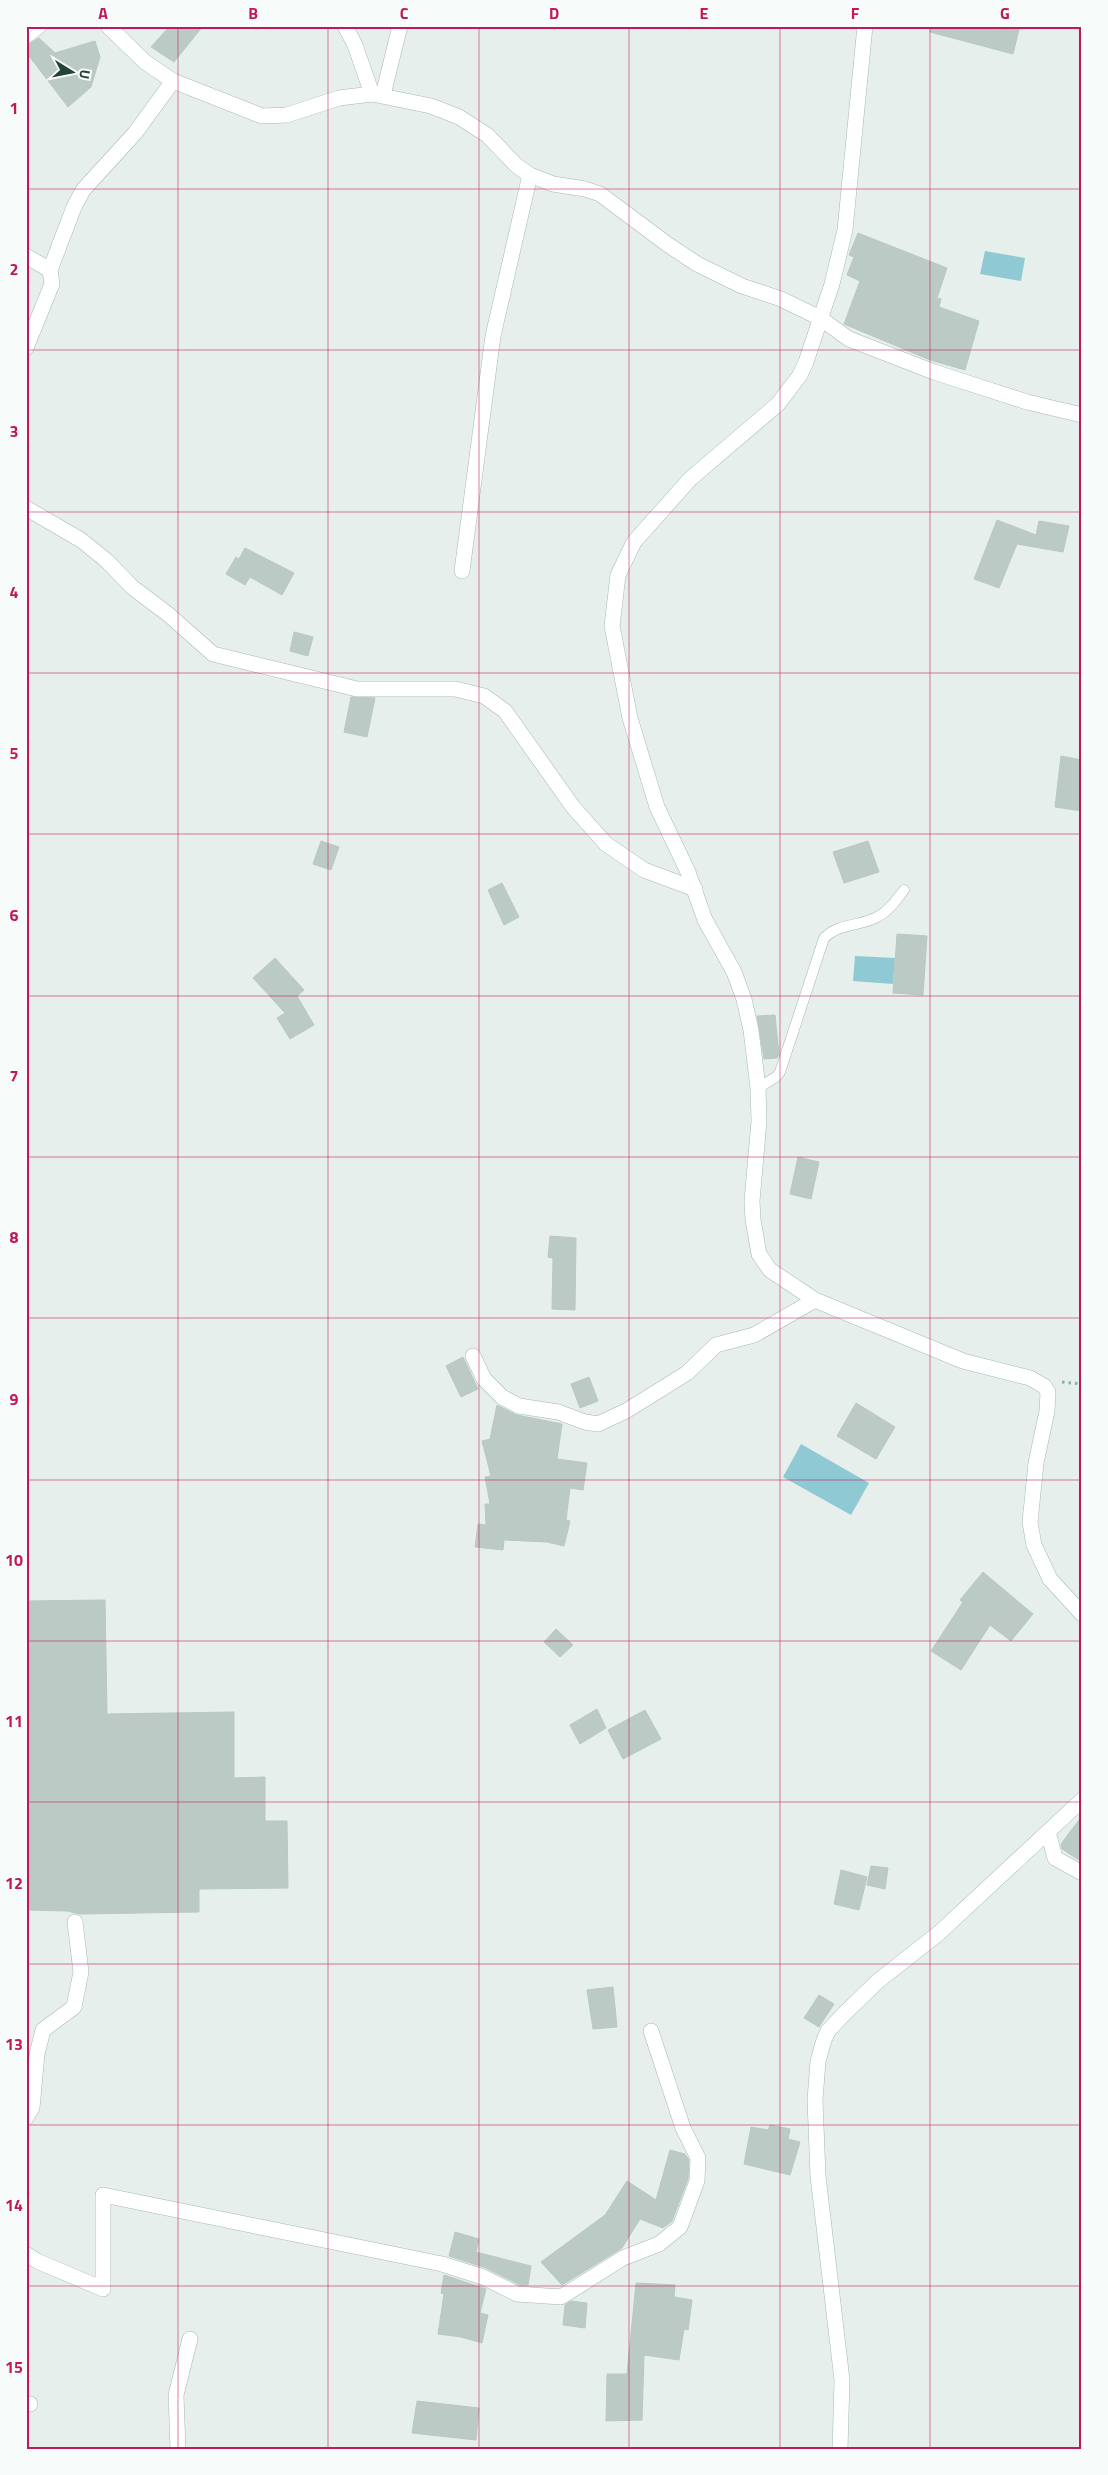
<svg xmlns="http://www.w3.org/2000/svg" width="1108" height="2475" font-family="'Titillium Web',sans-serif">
  <rect width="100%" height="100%" fill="#e6efeb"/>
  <g fill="#8ec9d4">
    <polygon points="985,251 1025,258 1021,281 980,274"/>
    <polygon points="855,956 895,958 893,984 853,981"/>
    <polygon points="801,1444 869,1483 851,1515 783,1477"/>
  </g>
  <g fill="#bbcac4" stroke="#b8c9c2">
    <polygon points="170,26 203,26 174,62 151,47"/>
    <polygon points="930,26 1020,26 1013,54 930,32"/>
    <polygon points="39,38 55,53 95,41 100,57 91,87 68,107 26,52 26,45"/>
    <polygon points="858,233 947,268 937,298 941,299 939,307 979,321 965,370 930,360 844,324 860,281 847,275 854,257 849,255"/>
    <polygon points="997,520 1036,535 1039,521 1069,526 1063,552 1017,544 999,588 974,579"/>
    <polygon points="245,548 294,573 282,595 250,577 245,585 226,574 236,557 239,559"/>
    <polygon points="294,632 313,637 308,656 290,651"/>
    <polygon points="351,697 375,698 367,737 344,732"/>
    <polygon points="1061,756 1082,760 1082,811 1055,807"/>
    <polygon points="321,841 339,847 331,870 313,864"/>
    <polygon points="868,841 879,872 844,883 833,852"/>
    <polygon points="502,883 519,917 504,925 488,890"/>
    <polygon points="897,934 927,936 923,995 893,993"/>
    <polygon points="275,958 304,990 297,996 314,1025 290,1039 277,1018 285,1013 253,978"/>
    <polygon points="775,1015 779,1054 777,1058 764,1059 757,1016"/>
    <polygon points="798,1157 819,1162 811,1199 790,1194"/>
    <polygon points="550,1236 576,1238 575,1310 552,1309 553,1258 548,1257"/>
    <polygon points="463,1357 478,1389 461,1397 446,1366"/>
    <polygon points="589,1377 598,1401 580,1408 571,1384"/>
    <polygon points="856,1403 895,1427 876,1459 837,1436"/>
    <polygon points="497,1405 517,1415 562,1424 557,1459 587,1463 583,1490 570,1488 566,1520 570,1521 564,1546 547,1542 504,1540 503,1550 475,1547 478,1524 486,1525 485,1504 490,1504 485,1477 491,1476 482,1441 490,1439"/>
    <polygon points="983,1572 1033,1614 1011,1641 990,1625 961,1670 931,1651 963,1602 960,1600"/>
    <polygon points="105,1600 107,1714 234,1712 234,1778 265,1777 265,1821 287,1821 288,1888 199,1889 199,1912 80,1914 67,1911 26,1910 26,1601"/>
    <polygon points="556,1629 573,1645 560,1657 544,1642"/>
    <polygon points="597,1709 606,1728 580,1744 570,1725"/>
    <polygon points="645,1710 661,1739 623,1759 608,1730"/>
    <polygon points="1082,1816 1082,1862 1062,1849 1061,1844"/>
    <polygon points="871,1866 888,1868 885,1889 867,1885"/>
    <polygon points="841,1870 867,1877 859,1910 834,1904"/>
    <polygon points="613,1987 617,2027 593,2029 587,1990"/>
    <polygon points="819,1995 834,2004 819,2027 804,2018"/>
    <polygon points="770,2125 790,2129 788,2139 800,2142 790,2175 744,2164 751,2127 768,2130"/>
    <polygon points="670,2150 685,2154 689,2160 688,2179 672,2221 663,2228 640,2219 622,2248 562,2285 541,2262 605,2215 627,2181 656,2200"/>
    <polygon points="455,2232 479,2239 476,2252 531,2266 528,2285 520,2285 486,2268 449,2256"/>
    <polygon points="444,2275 486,2289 480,2313 488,2315 482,2343 461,2337 438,2334 444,2294 441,2293"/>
    <polygon points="636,2283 675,2285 674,2297 692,2300 688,2330 684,2329 679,2360 644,2355 642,2420 606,2421 607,2374 627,2374"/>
    <polygon points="571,2301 587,2303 585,2328 563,2325 565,2305"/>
    <polygon points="417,2401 479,2408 476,2440 412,2433"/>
  </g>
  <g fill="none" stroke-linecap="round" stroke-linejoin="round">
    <g stroke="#a8b8b2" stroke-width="11">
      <path id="lane" d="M 758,1088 L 776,1077 L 780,1072 L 824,938 C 840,922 861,927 879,916 C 890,910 897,899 904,890"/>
    </g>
    <g stroke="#a8b8b2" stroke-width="16">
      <g id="street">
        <polyline points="108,26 145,62 173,81 262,116 287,115 339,98 372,94 431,106 459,117 487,135 517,166 530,175 553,184 585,189 600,194 667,244 697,264 742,286 781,299 820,318 849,339 934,372 1027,402 1082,415"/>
        <polyline points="345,26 355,45 372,94"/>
        <polyline points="26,36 39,26"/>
        <polyline points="383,95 400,26"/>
        <polyline points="26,256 50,270 52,284 26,348"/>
        <polyline points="50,270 74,207 83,190 135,133 173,81"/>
        <polyline points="26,508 81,540 107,561 132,587 169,615 213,654 357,689 455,689 484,696 505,711 573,807 606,844 644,870 695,889"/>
        <polyline points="462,571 493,336 530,175"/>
        <polyline points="473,1356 484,1379 502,1397 519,1406 558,1412 585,1422 598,1424 626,1411 687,1373 716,1345 754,1335 815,1300"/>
        <polyline points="1048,1832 1055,1858 1082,1873"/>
        <polyline points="26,2118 32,2108 37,2054 43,2030 74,2007 81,1972 75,1922"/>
        <polyline points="26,2254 37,2261 103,2289 103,2195 442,2264 483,2277 517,2294 561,2297 623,2258 659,2244 680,2227 697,2181 698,2158 683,2128 651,2031"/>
        <polyline points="26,2404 30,2404"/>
        <polyline points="178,2449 176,2395 190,2339"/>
      </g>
    </g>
    <g stroke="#a4bbb3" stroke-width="16">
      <g id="secondary">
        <polyline points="865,26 845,230 832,284 806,362 800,375 778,404 690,479 634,542 618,575 612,626 630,718 657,807 688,872 705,920 734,972 744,999 751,1030 758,1088 759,1121 752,1201 753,1220 759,1254 770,1270 815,1300 963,1361 1030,1378 1044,1386 1048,1392 1047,1411 1036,1463 1030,1522 1034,1545 1050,1579 1082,1614"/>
        <polyline points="840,2449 842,2380 818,2176 815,2100 818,2061 824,2040 828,2031 844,2014 878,1981 939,1933 1082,1800"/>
      </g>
    </g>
    <polyline stroke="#86b3a5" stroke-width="3" stroke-dasharray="2.5 4" stroke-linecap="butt" points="1062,1382 1082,1384"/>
    <use href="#lane" stroke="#fff" stroke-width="10"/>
    <use href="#street" stroke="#fff" stroke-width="15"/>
    <use href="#secondary" stroke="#fff" stroke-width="15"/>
  </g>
  <path fill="none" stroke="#c2185b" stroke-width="1" stroke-opacity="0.55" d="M 178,26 L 178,2449M 328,26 L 328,2449M 479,26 L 479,2449M 629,26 L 629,2449M 780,26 L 780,2449M 930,26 L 930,2449M 26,189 L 1082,189M 26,350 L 1082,350M 26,512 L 1082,512M 26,673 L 1082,673M 26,834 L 1082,834M 26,996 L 1082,996M 26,1157 L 1082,1157M 26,1318 L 1082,1318M 26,1480 L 1082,1480M 26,1641 L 1082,1641M 26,1802 L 1082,1802M 26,1964 L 1082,1964M 26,2125 L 1082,2125M 26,2286 L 1082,2286"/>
  <rect width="1108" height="2475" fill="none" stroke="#f7fbf9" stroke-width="55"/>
  <g transform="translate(72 72) rotate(100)" stroke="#f7fbf9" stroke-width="4" paint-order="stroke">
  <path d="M0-4L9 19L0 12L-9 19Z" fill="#24423a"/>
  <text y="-8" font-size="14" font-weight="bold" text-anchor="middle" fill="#24423a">U</text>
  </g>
  <rect x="28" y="28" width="1052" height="2420" fill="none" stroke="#c2185b" stroke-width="2"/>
  <g font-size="16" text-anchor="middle" font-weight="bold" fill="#c2185b">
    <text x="103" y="19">A</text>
    <text x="253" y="19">B</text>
    <text x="404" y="19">C</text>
    <text x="554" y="19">D</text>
    <text x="704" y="19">E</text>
    <text x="855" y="19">F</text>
    <text x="1005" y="19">G</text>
    <text x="14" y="114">1</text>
    <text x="14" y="275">2</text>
    <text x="14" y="437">3</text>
    <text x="14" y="598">4</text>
    <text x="14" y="759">5</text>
    <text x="14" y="921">6</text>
    <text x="14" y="1082">7</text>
    <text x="14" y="1243">8</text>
    <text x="14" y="1405">9</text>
    <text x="14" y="1566">10</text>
    <text x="14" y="1727">11</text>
    <text x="14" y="1889">12</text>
    <text x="14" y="2050">13</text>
    <text x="14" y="2211">14</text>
    <text x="14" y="2373">15</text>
  </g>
</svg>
